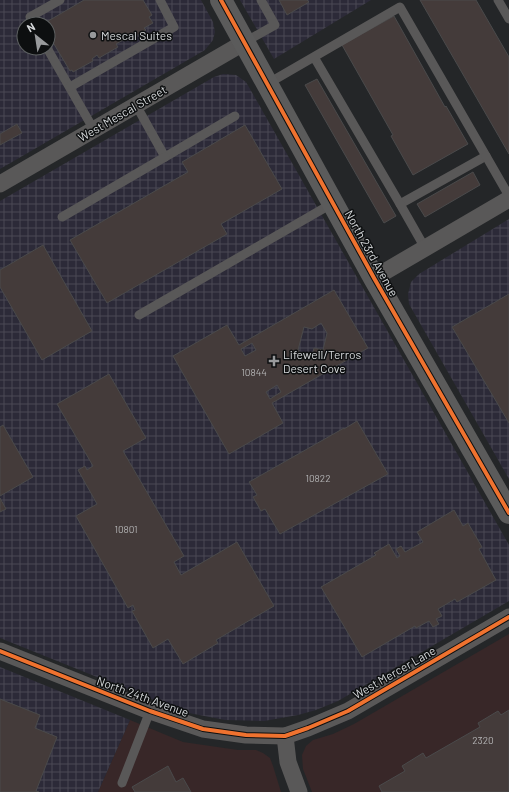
<svg xmlns="http://www.w3.org/2000/svg" width="509" height="792" font-family="Barlow,sans-serif">
  <defs>
    <pattern id="industrial-grid" width="8" height="8" patternUnits="userSpaceOnUse"><rect width="8" height="8" fill="#2c2a38"/><path d="M0 4h8M4 0v8" fill="none" stroke="#4a4854"/></pattern>
  </defs>
  <rect width="100%" height="100%" fill="#242628"/>
  <g fill="#382728">
    <polygon points="509,634 509,792 312,792 303,769 302,755 306,746 313,740 333,734 354,724"/>
    <polygon points="130,720 183,742 238,750 256,750 263,753 270,758 273,766 281,792 98,792"/>
  </g>
  <g fill="url(#industrial-grid)" fill-rule="evenodd">
    <path d="M 0,0 L 201,0 L 213,22 L 215,32 L 213,40 L 205,50 L 0,169 ZM 24,24 L 48,24 L 48,48 L 24,48 Z"/>
    <polygon points="240,0 371,0 274,59"/>
    <polygon points="223,74 236,75 246,82 509,545 509,601 338,701 316,710 298,715 264,721 225,720 184,712 0,638 0,201 214,77"/>
    <polygon points="509,219 509,479 409,304 408,294 411,282 419,274"/>
    <polygon points="0,667 130,720 98,792 0,792"/>
  </g>
  <g fill="#443b3a" stroke="#4a4a4b" fill-rule="evenodd">
    <polygon points="84,0 143,0 152,15 149,17 153,23 144,28 146,30 131,39 130,36 116,44 118,47 99,58 97,55 92,59 93,61 73,72 72,70 70,71 48,34 48,24 43,24"/>
    <polygon points="279,0 307,0 309,2 287,15"/>
    <polygon points="420,0 476,0 509,57 509,154"/>
    <polygon points="394,16 445,107 446,106 468,144 413,175 391,136 393,135 342,45"/>
    <polygon points="317,79 396,216 384,223 305,85"/>
    <polygon points="17,124 22,133 0,145 0,134"/>
    <polygon points="245,125 282,189 221,224 227,234 107,303 70,240 188,172 182,162"/>
    <polygon points="473,172 480,185 425,217 417,204"/>
    <polygon points="43,245 92,331 42,360 0,287 0,270"/>
    <path d="M 334,290 L 368,348 L 272,403 L 283,423 L 229,454 L 173,356 L 227,325 L 239,345 ZM 321,323 L 327,333 L 323,350 L 314,348 L 311,360 L 307,359 L 308,356 L 299,354 L 299,350 L 298,350 L 304,327 L 312,329 ZM 252,343 L 256,350 L 245,356 L 241,349 ZM 277,385 L 281,392 L 270,399 L 266,392 Z"/>
    <polygon points="509,294 509,423 452,327"/>
    <polygon points="109,374 146,438 123,451 184,556 174,562 181,575 237,542 274,606 216,640 218,643 183,664 168,639 153,648 132,611 135,610 133,605 128,608 76,516 97,504 78,470 85,466 87,470 93,466 57,404"/>
    <polygon points="357,421 388,474 280,534 265,509 261,511 253,497 257,495 249,482 344,428 344,429"/>
    <polygon points="3,425 33,477 0,496 0,427"/>
    <polygon points="0,498 6,509 0,512"/>
    <polygon points="454,510 463,526 468,523 482,547 479,549 496,580 457,602 455,599 438,609 442,616 436,619 439,624 433,627 429,621 416,628 415,626 362,657 321,587 376,555 374,553 389,544 397,558 400,556 396,549 401,546 405,552 423,542 417,532"/>
    <polygon points="0,699 40,715 35,728 57,737 36,791 39,792 0,792"/>
    <polygon points="509,710 509,792 382,792 379,786 405,771 402,766 423,753 426,758 480,727 478,723 498,711 501,715"/>
    <polygon points="168,766 176,782 183,778 191,792 135,792 132,787"/>
  </g>
  <g fill="none" stroke-linecap="round" stroke-linejoin="round">
    <g stroke="#595858" stroke-width="9">
      <polyline points="498,0 509,19"/>
      <polyline points="34,24 30,17 60,0"/>
      <polyline points="245,42 275,25 261,0"/>
      <polyline points="47,48 94,130"/>
      <polyline points="267,84 400,7 486,156 400,204 314,57"/>
      <polyline points="70,87 174,27 160,0"/>
      <polyline points="136,105 165,157 235,116"/>
      <polyline points="486,156 509,196"/>
      <polyline points="400,204 425,248"/>
      <polyline points="62,217 165,157"/>
      <polyline points="139,315 333,203"/>
      <polyline points="122,783 150,711"/>
    </g>
    <g stroke="#595858" stroke-width="17">
      <polyline points="0,184 245,42"/>
      <polyline points="374,278 509,199"/>
      <polyline points="0,651 150,711 203,729 246,735 285,736 308,728 348,711 509,617"/>
      <polyline points="285,736 288,762 299,792"/>
    </g>
    <polyline stroke="#5b5b5b" stroke-width="22" points="221,0 374,278 509,513"/>
    <g stroke="#0d0f10" stroke-width="6">
      <g id="cycleway">
        <polyline points="221,0 374,278 509,513"/>
        <polyline points="0,651 150,711 203,729 246,735 285,736 308,728 348,711 509,617"/>
      </g>
    </g>
    <use href="#cycleway" stroke="#ef722f" stroke-width="4"/>
  </g>
  <g fill="#989a9c" stroke="#0d0f10" stroke-width="1.5">
    <circle cx="93" cy="35" r="4"/>
    <path d="M272 355h4v4h4v4h-4v4h-4v-4h-4v-4h4z"/>
  </g>
  <g text-anchor="middle" dominant-baseline="central" stroke-width="3" stroke-linejoin="round" paint-order="stroke">
    <g font-size="10" fill="#b2b2b3">
      <text x="254" y="372">10844</text>
      <text x="318" y="478">10822</text>
      <text x="126" y="529">10801</text>
      <text x="483" y="740">2320</text>
    </g>
    <g font-size="12" fill="#d6d9db" stroke="#0d0f10" text-anchor="start">
      <text x="101" y="35">Mescal Suites</text>
      <text x="283" y="354">Lifewell/Terros<tspan x="283" dy="14">Desert Cove</tspan></text>
    </g>
    <g font-size="12" fill="#d6d9db" stroke="#0d0f10">
      <text transform="translate(122 113) rotate(-30)">West Mescal Street</text>
      <text transform="translate(372 253) rotate(61)">North 23rd Avenue</text>
      <text transform="translate(394 672) rotate(-30)">West Mercer Lane</text>
      <text transform="translate(143 696) rotate(20)">North 24th Avenue</text>
    </g>
  </g>
  <g transform="translate(36 36) rotate(330)"><circle r="19" fill="#0d0f10" stroke="#5d6061"/>
  <path d="M0-3L7 15L0 10L-7 15Z" fill="#989a9c"/>
  <text y="-6" font-size="11" font-weight="bold" text-anchor="middle" fill="#d6d9db">N</text>
  </g>
</svg>
